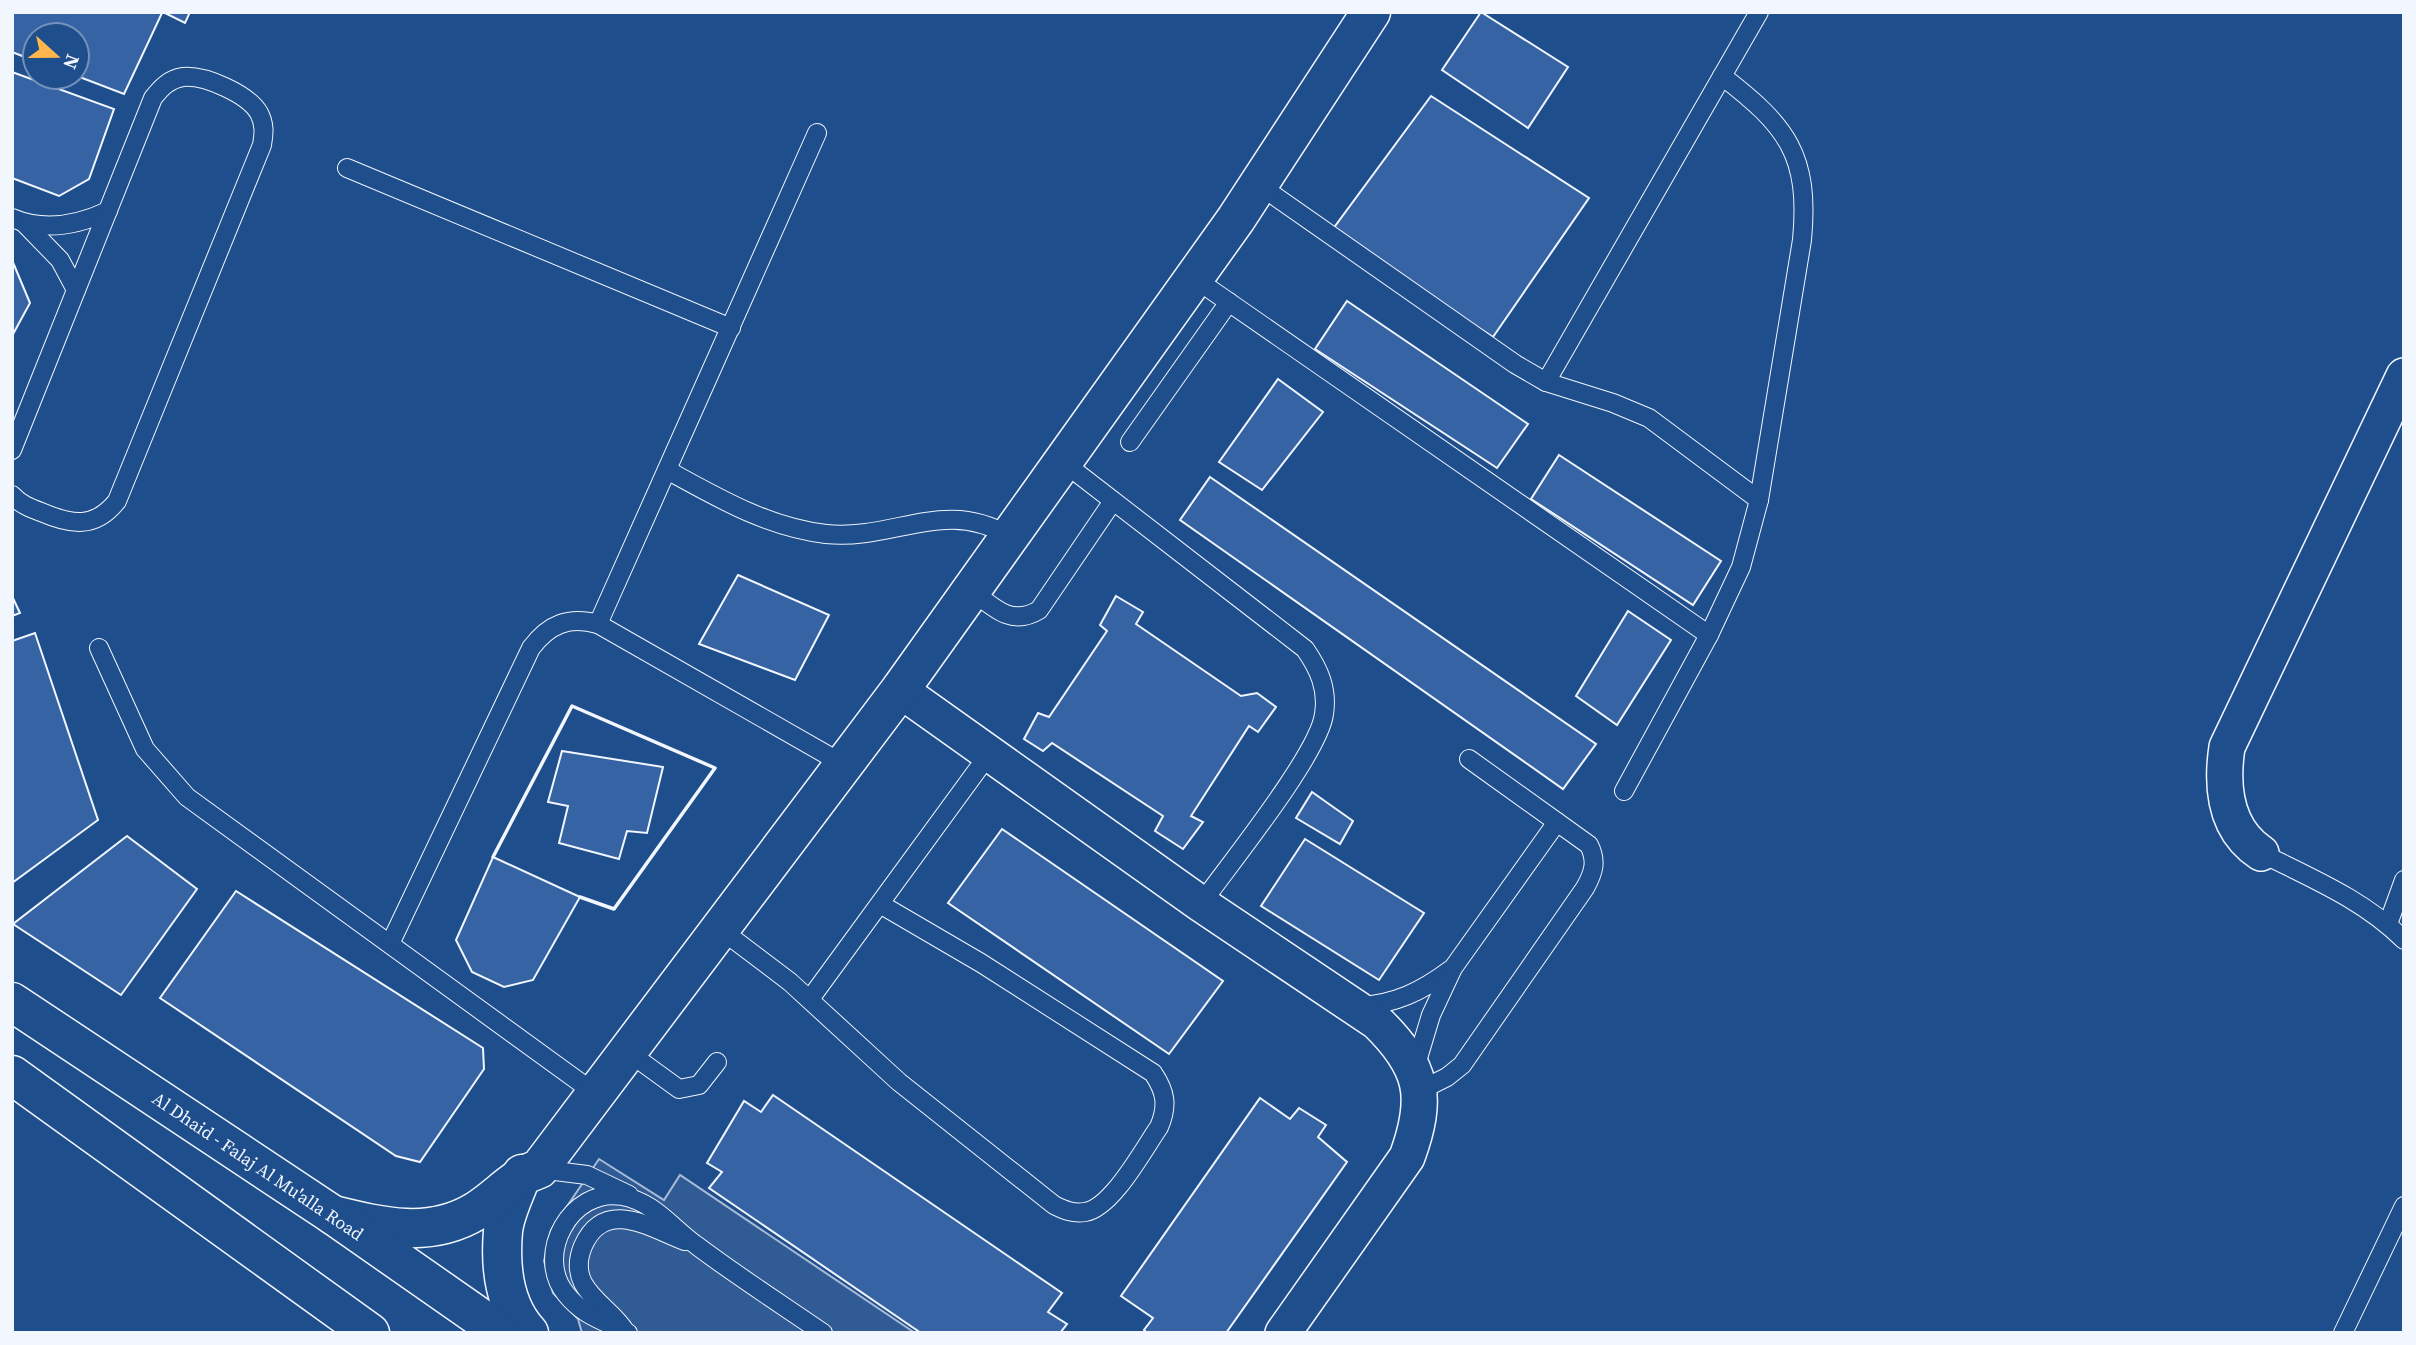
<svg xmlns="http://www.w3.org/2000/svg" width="2416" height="1345" font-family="'Source Serif 4',serif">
  <rect width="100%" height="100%" fill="#1f4e8c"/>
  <polygon fill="#305b95" stroke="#a8bbd7" stroke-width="2" points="599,1159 664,1200 680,1175 915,1333 582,1333 578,1319 553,1293 544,1261 551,1230"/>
  <g fill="#3563a3" stroke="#f2f6ff" stroke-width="2">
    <polygon points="12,12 160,12 162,13 124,94 77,76 77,35 35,35 35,61 12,52"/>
    <polygon points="163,12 190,12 185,23"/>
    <polygon points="1481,12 1568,67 1528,128 1442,70"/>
    <polygon points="12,72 114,109 89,179 59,196 12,178"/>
    <polygon points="1431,96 1589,198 1493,337 1330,233"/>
    <polygon points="12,260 30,303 12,336"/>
    <polygon points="1347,301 1528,424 1497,468 1315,349"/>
    <polygon points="1278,379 1323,412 1262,490 1219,462"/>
    <polygon points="1559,455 1721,561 1693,605 1531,499"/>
    <polygon points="1210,477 1596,744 1563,789 1180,520"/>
    <polygon points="738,575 829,615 795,680 699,644"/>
    <polygon points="12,596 20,613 12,616"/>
    <polygon points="1116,596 1143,612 1136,624 1241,696 1257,693 1276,707 1258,732 1249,726 1191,816 1203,822 1183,849 1155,831 1163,816 1052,743 1043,751 1024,739 1038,713 1049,717 1107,631 1100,625"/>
    <polygon points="1628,611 1671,640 1617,725 1576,696"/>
    <polygon points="35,633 98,820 12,883 12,641"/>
    <polygon points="562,751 663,767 647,833 627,831 619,859 559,843 568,806 548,802"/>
    <polygon points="1312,792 1353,821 1340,844 1296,818"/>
    <polygon points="1002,829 1223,981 1169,1054 948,903"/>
    <polygon points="127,836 197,889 121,995 13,924"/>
    <polygon points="1305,839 1424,913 1379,980 1261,906"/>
    <polygon points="493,857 580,897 533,980 504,987 472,972 456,940"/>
    <polygon points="236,891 483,1048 484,1069 420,1162 396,1156 160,998"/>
    <polygon points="773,1095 1062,1293 1048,1312 1067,1324 1060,1333 921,1333 709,1188 722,1172 707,1163 744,1101 761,1112"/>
    <polygon points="1260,1098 1290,1119 1299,1108 1326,1125 1318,1137 1347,1162 1226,1333 1147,1333 1144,1330 1153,1318 1121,1296"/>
  </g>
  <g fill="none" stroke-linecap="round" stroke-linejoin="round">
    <g stroke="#f2f6ff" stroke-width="20">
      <g id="service">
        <polyline points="347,168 731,328"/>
        <polyline points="1259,185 1515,364 1546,382 1613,403 1649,418 1759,500"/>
        <path d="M 12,218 C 45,232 78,225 108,211"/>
        <polyline points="25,224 60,260 76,290"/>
        <polyline points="1194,278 1709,635"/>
        <polyline points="1546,382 1759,12"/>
        <polyline points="1130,442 1229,302"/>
        <path d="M 12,450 L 153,98 C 161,88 169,79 183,77 C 205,75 248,94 259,113 C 265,124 264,134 262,145 L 117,501 C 95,529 71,525 41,512 C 30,508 20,504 12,495"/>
        <path d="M 1063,462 L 1305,649 C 1319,669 1328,689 1324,714 C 1319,754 1228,866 1201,904"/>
        <path d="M 667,470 C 718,498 767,527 826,534 C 894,541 944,497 1009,536"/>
        <path d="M 971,590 C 993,607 1011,627 1039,610 L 1113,501"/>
        <polyline points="598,624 817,133"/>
        <polyline points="99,648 145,749 187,797 596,1094"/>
        <path d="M 1624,791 L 1709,635 L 1741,567 L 1759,500 L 1802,240 C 1810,155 1787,126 1722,76"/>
        <path d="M 2261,853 C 2311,878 2364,900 2404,940"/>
        <polyline points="2388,924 2404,880"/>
        <path d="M 720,929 L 790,982 L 899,1082 L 1054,1205 C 1064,1210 1073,1214 1085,1212 C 1112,1208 1143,1150 1159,1127 C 1168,1106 1166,1092 1153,1073 L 981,963 L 880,904"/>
        <path d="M 390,944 L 531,648 C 549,624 569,616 598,624 L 843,764"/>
        <polyline points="810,999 989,754"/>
        <path d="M 1358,1006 C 1394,1005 1422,991 1450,970"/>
        <polyline points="628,1052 679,1089 699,1085 717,1062"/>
        <polyline points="1415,1068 1431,1015 1453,968 1557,822"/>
        <path d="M 1421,1090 L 1447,1077 L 1462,1065 L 1585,888 C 1594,872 1597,861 1589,845 L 1469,759"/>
        <polyline points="539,1169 587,1175 629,1195"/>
        <path d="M 625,1331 C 614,1313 593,1302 583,1283 C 577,1271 578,1258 583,1246 C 605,1196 652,1229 685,1241"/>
        <path d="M 628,1333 C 605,1321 583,1316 566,1294 C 534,1255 571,1187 622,1196 C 654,1202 671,1227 696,1245 C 737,1276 781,1304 823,1333"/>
        <polyline points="2343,1333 2404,1206"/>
      </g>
    </g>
    <g stroke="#f2f6ff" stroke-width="38">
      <g id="minor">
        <path d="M 900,690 L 1201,904 L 1377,1022 C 1423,1067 1429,1097 1407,1157 L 1283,1333"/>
        <path d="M 2261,853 C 2225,829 2221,787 2227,747 L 2404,376"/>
      </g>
    </g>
    <g stroke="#f2f6ff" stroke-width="41">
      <g id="tertiary">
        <path d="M 522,1174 C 516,1192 505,1212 503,1231 C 500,1266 504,1306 529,1333"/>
        <path d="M 333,1215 C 382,1227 430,1239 476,1211 C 499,1197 513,1177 539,1169 L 900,690 L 1236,219 L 1371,12"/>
      </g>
    </g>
    <g stroke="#f2f6ff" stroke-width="41">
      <g id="trunk">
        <polyline points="12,1002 333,1215 502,1333"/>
        <polyline points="12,1075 370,1333"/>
      </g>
    </g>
    <use href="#service" stroke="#1f4e8c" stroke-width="18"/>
    <use href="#minor" stroke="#1f4e8c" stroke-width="35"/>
    <use href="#tertiary" stroke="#1f4e8c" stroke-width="38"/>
    <use href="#trunk" stroke="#1f4e8c" stroke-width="38"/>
    <polyline stroke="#f2f6ff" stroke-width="3.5" points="493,857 572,706 715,768 614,909 580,897"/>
  </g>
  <g text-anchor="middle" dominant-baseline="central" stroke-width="5" stroke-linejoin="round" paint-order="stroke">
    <g font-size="18" fill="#f2f6ff" stroke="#1f4e8c">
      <text transform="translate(258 1166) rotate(34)">Al Dhaid - Falaj Al Mu'alla Road</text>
    </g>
  </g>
  <rect width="2416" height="1345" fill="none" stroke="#f2f6ff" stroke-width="28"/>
  <g transform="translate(56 56) rotate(111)"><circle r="33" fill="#1f4e8c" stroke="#7391ba" stroke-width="2"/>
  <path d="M0-5L12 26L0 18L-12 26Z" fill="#ffb74d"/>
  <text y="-10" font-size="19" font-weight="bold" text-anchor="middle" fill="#f2f6ff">N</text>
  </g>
</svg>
